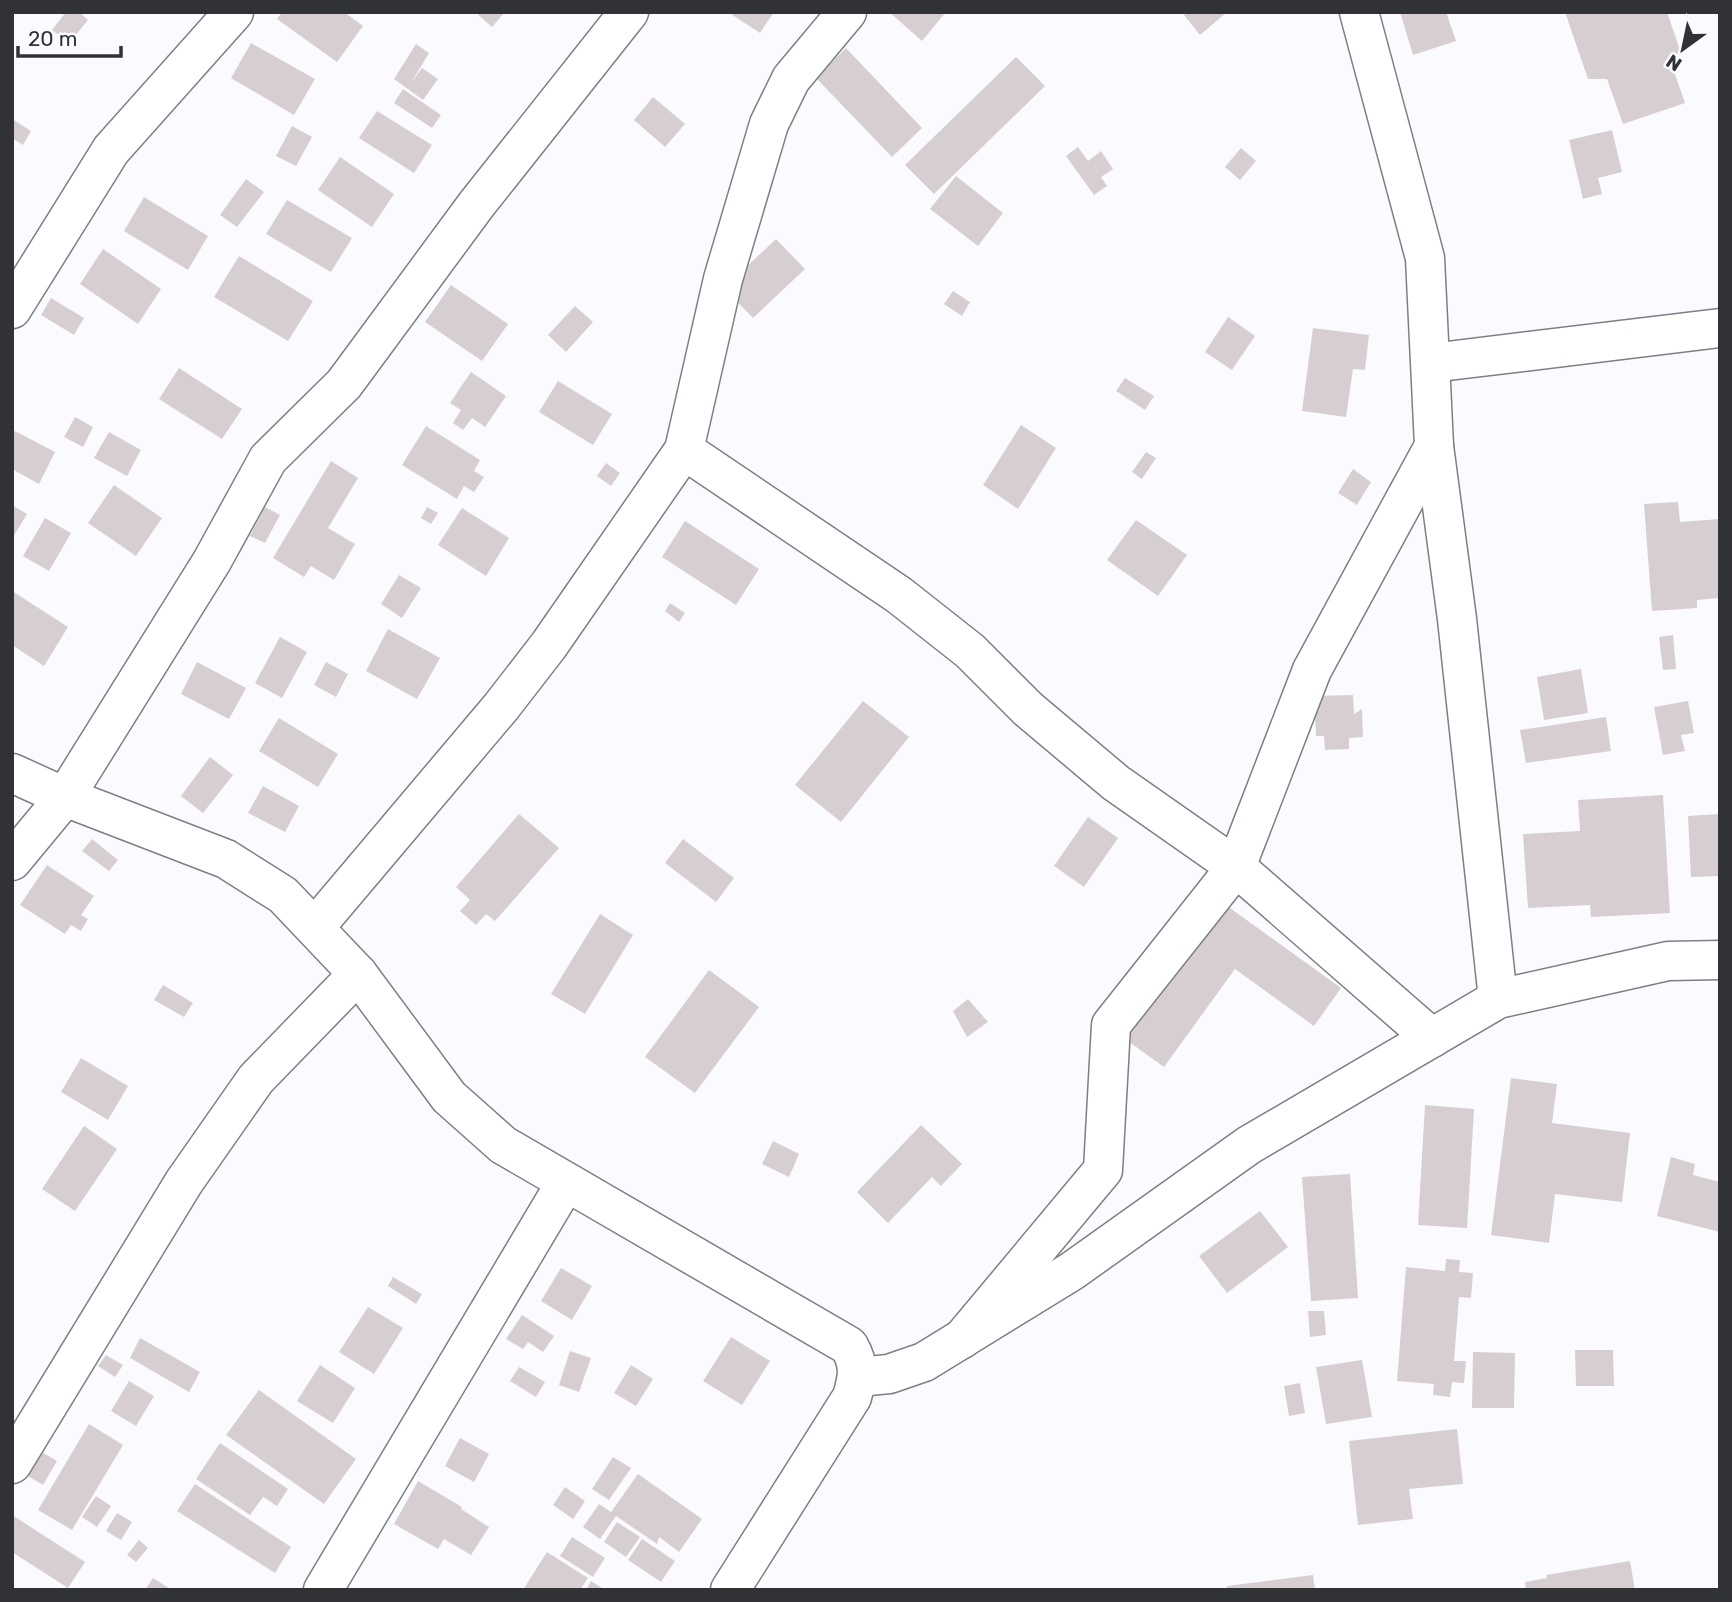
<svg xmlns="http://www.w3.org/2000/svg" width="1732" height="1602" font-family="Rubik,sans-serif">
  <rect width="100%" height="100%" fill="#fbfbff"/>
  <g fill="#d7ced2">
    <polygon points="66,12 79,12 88,20 69,43 52,30"/>
    <polygon points="282,12 344,12 363,26 337,62 277,19"/>
    <polygon points="475,12 505,12 492,27"/>
    <polygon points="728,12 774,12 760,33"/>
    <polygon points="889,12 946,12 922,41"/>
    <polygon points="1187,12 1227,12 1200,35 1184,15"/>
    <polygon points="1400,12 1446,12 1456,41 1413,55"/>
    <polygon points="1565,12 1667,12 1681,53 1669,57 1685,103 1623,124 1607,79 1588,79"/>
    <polygon points="251,43 315,79 294,115 231,78"/>
    <polygon points="416,44 429,53 411,83 422,68 438,79 423,100 394,79"/>
    <polygon points="846,48 922,128 892,157 816,78"/>
    <polygon points="1016,57 1045,86 934,194 905,165"/>
    <polygon points="403,89 441,115 432,128 394,103"/>
    <polygon points="653,97 685,124 665,147 634,120"/>
    <polygon points="377,111 432,145 414,173 359,138"/>
    <polygon points="12,119 31,131 23,145 12,138"/>
    <polygon points="292,126 312,137 296,166 276,156"/>
    <polygon points="1612,130 1622,172 1598,178 1602,194 1583,199 1569,140"/>
    <polygon points="1078,147 1088,161 1101,151 1113,169 1101,177 1107,186 1094,195 1066,156"/>
    <polygon points="1241,148 1256,161 1240,180 1225,167"/>
    <polygon points="340,157 394,194 372,227 318,190"/>
    <polygon points="956,176 1003,213 978,246 930,209"/>
    <polygon points="246,179 264,192 237,227 220,215"/>
    <polygon points="144,197 208,236 188,270 124,231"/>
    <polygon points="287,200 352,238 331,272 266,234"/>
    <polygon points="776,239 805,269 753,318 724,288"/>
    <polygon points="103,249 161,289 138,324 80,284"/>
    <polygon points="239,256 313,301 288,341 214,297"/>
    <polygon points="451,285 508,324 482,361 425,322"/>
    <polygon points="953,291 970,302 962,316 944,304"/>
    <polygon points="51,298 84,318 74,335 41,315"/>
    <polygon points="575,306 593,322 566,352 548,335"/>
    <polygon points="1228,317 1255,336 1232,370 1205,352"/>
    <polygon points="1313,328 1369,335 1365,370 1353,369 1346,417 1302,411"/>
    <polygon points="179,368 242,409 222,439 159,399"/>
    <polygon points="471,372 506,396 485,427 472,418 463,430 453,423 461,410 450,403"/>
    <polygon points="1125,378 1154,396 1145,410 1116,391"/>
    <polygon points="558,381 612,414 593,445 539,412"/>
    <polygon points="75,417 93,427 83,447 64,437"/>
    <polygon points="1021,425 1056,448 1018,509 983,485"/>
    <polygon points="426,426 480,460 474,471 484,477 474,492 464,486 457,499 402,465"/>
    <polygon points="15,431 55,452 39,484 12,469 12,436"/>
    <polygon points="109,432 141,450 127,476 94,458"/>
    <polygon points="1146,452 1156,458 1142,479 1132,472"/>
    <polygon points="331,461 358,478 328,528 355,544 334,580 311,566 304,577 273,558"/>
    <polygon points="606,463 620,473 611,486 597,476"/>
    <polygon points="1353,469 1371,482 1357,505 1338,493"/>
    <polygon points="114,485 162,518 136,556 88,523"/>
    <polygon points="1678,502 1680,522 1720,519 1720,598 1697,600 1697,608 1652,611 1644,504"/>
    <polygon points="12,505 27,514 12,539"/>
    <polygon points="265,507 280,515 265,543 250,536"/>
    <polygon points="427,507 438,513 431,524 421,518"/>
    <polygon points="462,508 509,538 486,576 438,545"/>
    <polygon points="45,518 71,533 49,571 23,556"/>
    <polygon points="1136,520 1187,555 1158,596 1107,560"/>
    <polygon points="685,521 759,569 736,605 662,557"/>
    <polygon points="399,575 421,588 402,618 381,604"/>
    <polygon points="12,591 68,627 44,666 12,645"/>
    <polygon points="670,603 685,613 679,622 665,611"/>
    <polygon points="388,629 440,658 417,699 366,671"/>
    <polygon points="1673,635 1676,669 1663,670 1659,637"/>
    <polygon points="280,637 307,652 282,698 255,683"/>
    <polygon points="197,662 246,688 229,719 181,694"/>
    <polygon points="326,662 348,674 336,697 314,685"/>
    <polygon points="1581,669 1588,713 1544,720 1537,677"/>
    <polygon points="1353,695 1354,714 1362,709 1363,737 1349,738 1349,749 1325,750 1324,736 1316,736 1314,696"/>
    <polygon points="863,701 909,737 841,822 795,785"/>
    <polygon points="1688,701 1694,733 1681,735 1685,751 1663,755 1654,707"/>
    <polygon points="1606,717 1611,751 1526,763 1520,730"/>
    <polygon points="279,718 338,754 318,787 259,751"/>
    <polygon points="210,757 233,775 203,813 181,796"/>
    <polygon points="263,786 299,806 285,832 248,813"/>
    <polygon points="1663,795 1670,913 1591,917 1590,905 1528,908 1523,834 1580,831 1578,800"/>
    <polygon points="519,814 559,848 495,921 486,914 476,925 460,911 470,900 456,887"/>
    <polygon points="1720,814 1720,876 1691,877 1688,816"/>
    <polygon points="1088,817 1118,838 1084,887 1054,866"/>
    <polygon points="92,839 118,860 109,871 82,851"/>
    <polygon points="683,839 734,878 716,902 665,863"/>
    <polygon points="47,865 94,896 81,915 88,919 81,931 71,925 65,934 20,905"/>
    <polygon points="1223,903 1341,988 1314,1026 1235,969 1164,1067 1125,1039"/>
    <polygon points="600,914 633,935 585,1014 551,994"/>
    <polygon points="709,970 759,1007 695,1093 645,1057"/>
    <polygon points="163,985 193,1003 184,1017 154,1000"/>
    <polygon points="968,999 988,1022 967,1037 953,1011"/>
    <polygon points="81,1058 128,1086 108,1120 61,1092"/>
    <polygon points="1511,1078 1557,1084 1552,1123 1630,1133 1622,1202 1555,1194 1549,1243 1491,1235"/>
    <polygon points="1425,1105 1474,1109 1467,1228 1418,1225"/>
    <polygon points="921,1125 962,1164 941,1186 932,1177 888,1223 857,1192"/>
    <polygon points="84,1126 117,1149 75,1211 42,1189"/>
    <polygon points="773,1141 799,1154 789,1177 762,1164"/>
    <polygon points="1671,1157 1695,1164 1693,1175 1720,1182 1720,1232 1657,1216"/>
    <polygon points="1350,1174 1358,1298 1311,1301 1302,1177"/>
    <polygon points="1260,1211 1288,1247 1227,1293 1199,1256"/>
    <polygon points="1446,1259 1460,1260 1459,1272 1473,1273 1471,1298 1459,1297 1454,1361 1466,1361 1464,1383 1452,1382 1450,1397 1433,1395 1434,1384 1397,1381 1406,1267 1445,1271"/>
    <polygon points="561,1268 592,1286 572,1320 541,1301"/>
    <polygon points="393,1277 422,1294 416,1304 388,1286"/>
    <polygon points="368,1307 403,1328 374,1374 339,1352"/>
    <polygon points="1308,1311 1324,1311 1326,1335 1310,1337"/>
    <polygon points="522,1315 554,1336 543,1352 528,1342 523,1349 506,1339"/>
    <polygon points="731,1337 770,1361 742,1405 703,1381"/>
    <polygon points="140,1338 200,1372 189,1392 130,1358"/>
    <polygon points="1575,1350 1613,1350 1614,1386 1576,1386"/>
    <polygon points="570,1351 591,1358 579,1392 559,1385"/>
    <polygon points="1473,1352 1515,1353 1514,1408 1472,1408"/>
    <polygon points="106,1355 123,1365 115,1377 98,1366"/>
    <polygon points="1362,1360 1372,1417 1326,1424 1316,1367"/>
    <polygon points="320,1365 355,1388 333,1423 297,1401"/>
    <polygon points="631,1365 653,1379 636,1406 614,1393"/>
    <polygon points="519,1367 545,1382 536,1397 510,1381"/>
    <polygon points="129,1381 154,1396 136,1426 111,1411"/>
    <polygon points="1300,1383 1305,1413 1289,1416 1284,1386"/>
    <polygon points="259,1390 356,1459 324,1504 226,1435"/>
    <polygon points="89,1424 123,1445 72,1530 38,1510"/>
    <polygon points="1457,1429 1463,1484 1409,1489 1413,1519 1358,1525 1349,1441"/>
    <polygon points="460,1438 489,1454 474,1482 445,1466"/>
    <polygon points="220,1443 288,1489 277,1506 263,1497 250,1515 196,1479"/>
    <polygon points="37,1449 57,1461 43,1485 23,1473"/>
    <polygon points="613,1457 631,1468 609,1500 592,1489"/>
    <polygon points="638,1474 702,1519 679,1552 659,1537 657,1544 616,1516 600,1539 583,1527 599,1504 611,1512"/>
    <polygon points="418,1481 462,1507 461,1509 489,1527 471,1555 444,1539 438,1549 394,1524"/>
    <polygon points="195,1484 291,1547 275,1573 177,1511"/>
    <polygon points="565,1487 585,1501 573,1519 553,1505"/>
    <polygon points="96,1496 111,1506 97,1527 82,1517"/>
    <polygon points="117,1513 132,1522 121,1540 106,1531"/>
    <polygon points="12,1515 85,1562 68,1588 12,1552"/>
    <polygon points="617,1522 640,1537 626,1557 604,1542"/>
    <polygon points="572,1537 605,1558 593,1577 560,1556"/>
    <polygon points="642,1539 675,1561 661,1582 628,1560"/>
    <polygon points="139,1540 148,1548 136,1562 127,1555"/>
    <polygon points="547,1552 588,1578 580,1590 523,1590"/>
    <polygon points="1630,1561 1635,1590 1526,1590 1525,1582 1547,1578 1546,1575"/>
    <polygon points="1313,1575 1315,1590 1227,1590 1227,1586"/>
    <polygon points="153,1578 172,1590 145,1590"/>
    <polygon points="591,1581 605,1590 586,1590"/>
  </g>
  <g fill="none" stroke-linecap="round" stroke-linejoin="round">
    <g stroke="#7d7f86" stroke-width="41">
      <g id="minor">
        <polyline points="1359,12 1425,258 1434,446 1457,619 1498,999"/>
        <polyline points="12,309 111,150 234,12"/>
        <polyline points="1431,363 1720,328"/>
        <polyline points="684,450 899,595 970,651 1028,709 1116,783 1236,867 1432,1038"/>
        <path d="M 12,773 L 65,797 L 226,859 L 283,895 L 358,974 L 449,1097 L 503,1145 L 849,1346 C 860,1365 858,1376 852,1397 L 730,1590"/>
        <polyline points="12,861 65,797 212,561 268,459 344,384 476,205 629,12"/>
        <polyline points="316,926 501,707 549,645 684,450 723,279 769,124 791,79 847,12"/>
        <polyline points="962,1339 1103,1170 1111,1025 1236,867 1312,670 1434,446"/>
        <polyline points="858,1377 889,1374 924,1362 1072,1271 1249,1145 1498,999 1668,961 1720,960"/>
        <polyline points="12,1464 184,1182 256,1079 358,974"/>
        <polyline points="323,1590 565,1184"/>
      </g>
    </g>
    <use href="#minor" stroke="#fff" stroke-width="38"/>
  </g>
  <rect width="1732" height="1602" fill="none" stroke="#313235" stroke-width="28"/>
  <g transform="translate(1683 49) rotate(213)" stroke="#fbfbff" stroke-width="5" paint-order="stroke">
  <path d="M0-5L12 26L0 18L-12 26Z" fill="#313235"/>
  <text y="-10" font-size="19" font-weight="bold" text-anchor="middle" fill="#313235">N</text>
  </g>
  <path d="M18 46v10h103v-10" fill="none" stroke="#313235" stroke-width="3.5"/>
  <text x="28" y="46" font-size="21" fill="#313235" stroke="#fbfbff" stroke-width="5" paint-order="stroke">20 m</text>
</svg>
